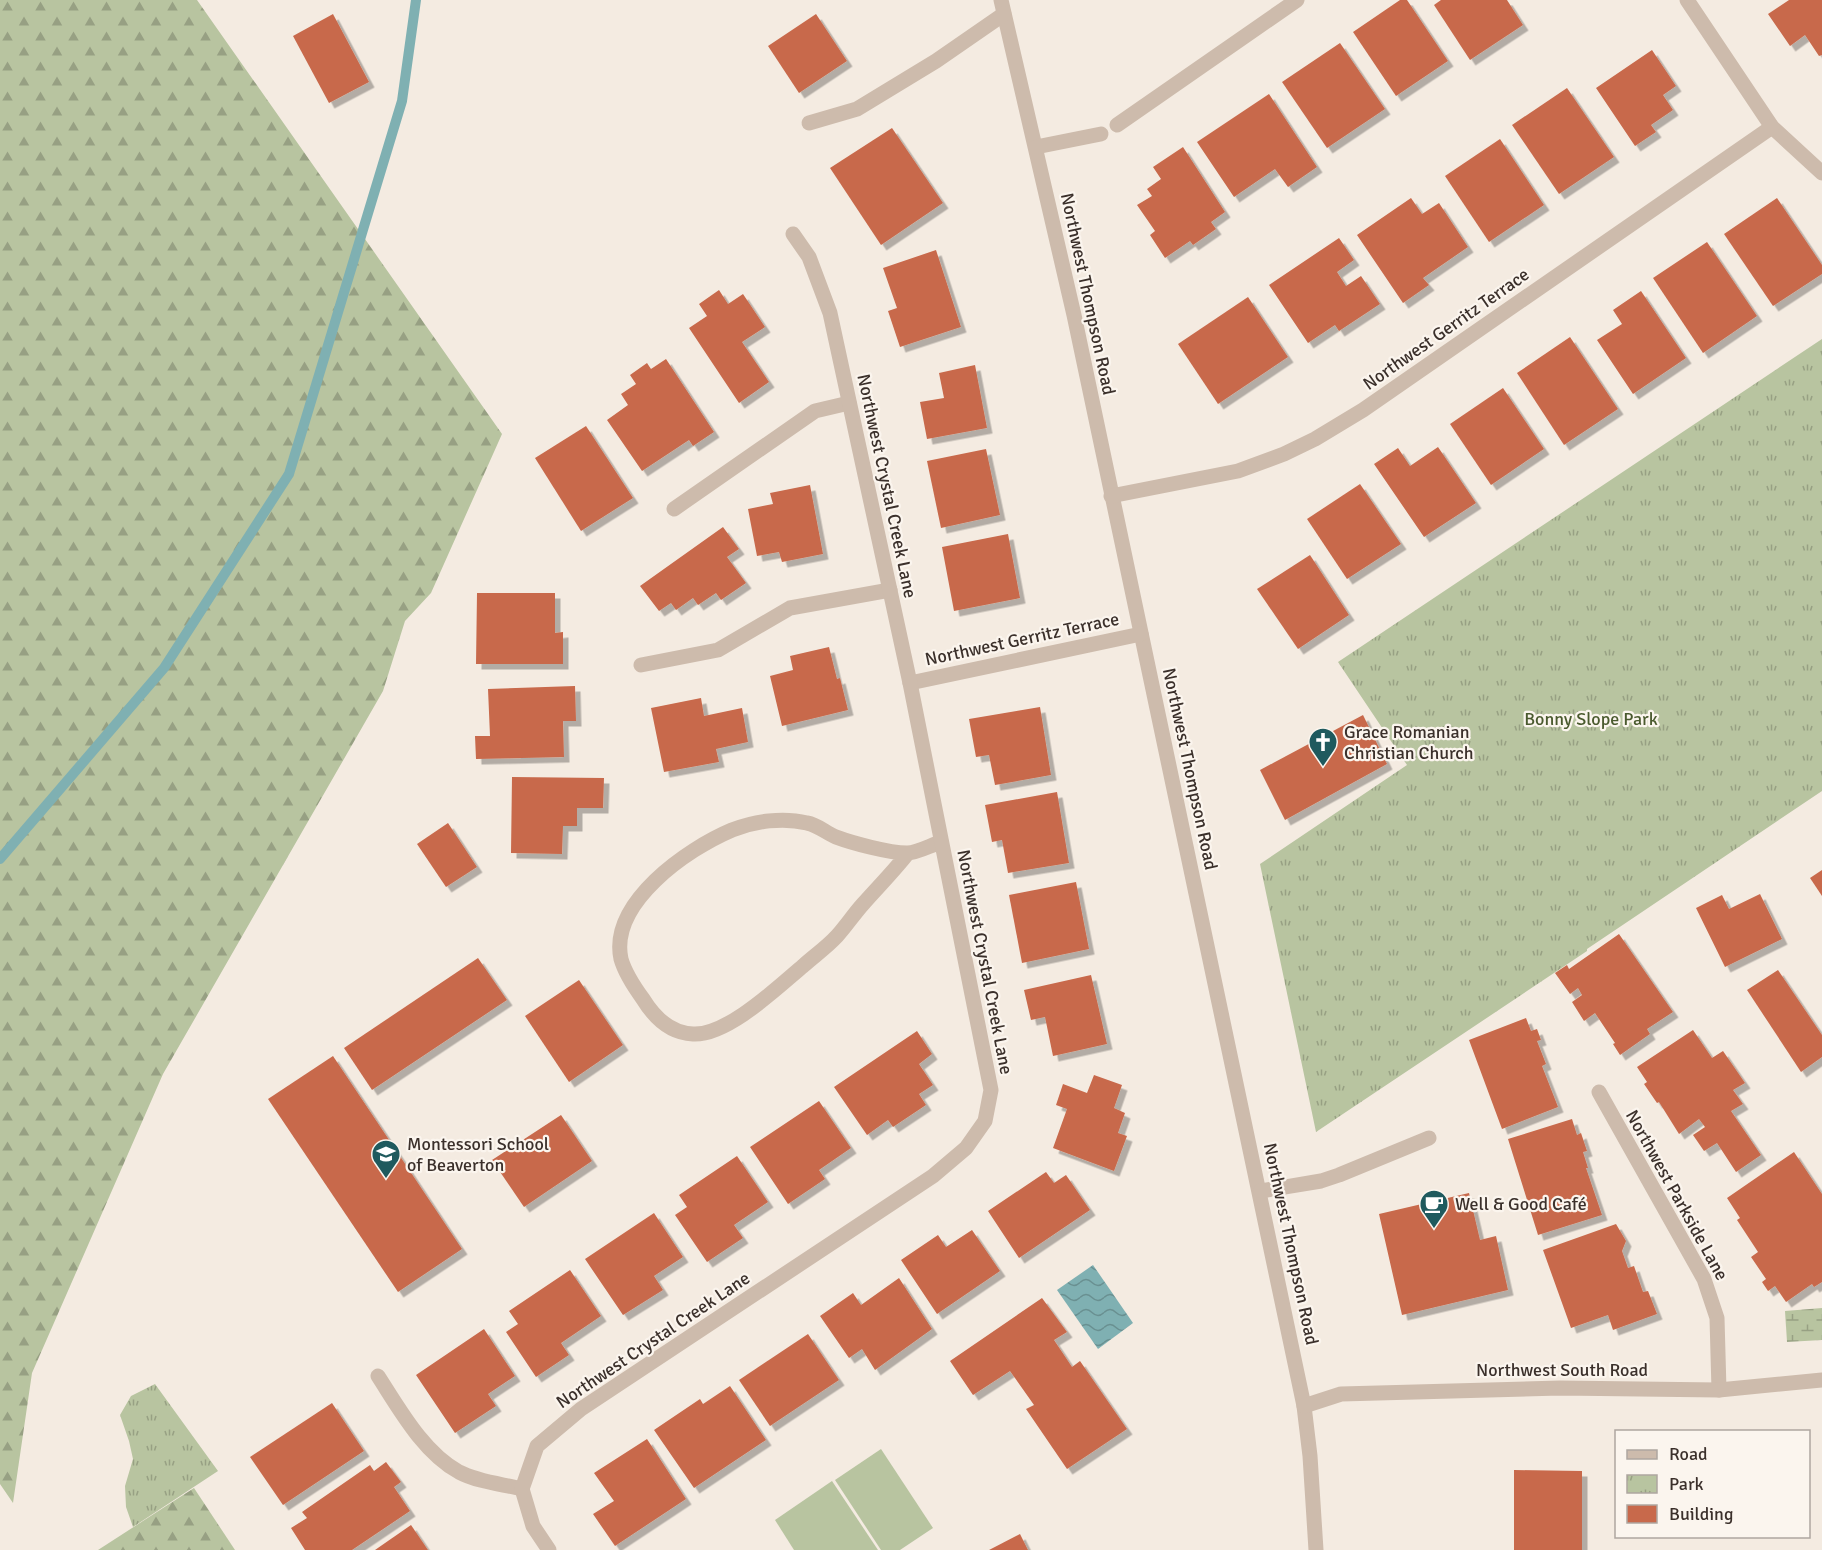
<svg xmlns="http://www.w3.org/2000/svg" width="1822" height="1550" font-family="Signika,sans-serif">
  <defs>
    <pattern id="forest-firs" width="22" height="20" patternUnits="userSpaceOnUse" patternTransform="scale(1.5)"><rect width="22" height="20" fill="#b8c4a0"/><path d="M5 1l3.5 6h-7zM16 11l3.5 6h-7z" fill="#97a083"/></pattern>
    <pattern id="wetland-marsh" width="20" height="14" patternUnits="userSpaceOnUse" patternTransform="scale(1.5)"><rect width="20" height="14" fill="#b8c4a0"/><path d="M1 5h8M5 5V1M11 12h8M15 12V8" fill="none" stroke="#97a083"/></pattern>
    <pattern id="park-tufts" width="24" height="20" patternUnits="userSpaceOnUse" patternTransform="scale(1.5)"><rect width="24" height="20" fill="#b8c4a0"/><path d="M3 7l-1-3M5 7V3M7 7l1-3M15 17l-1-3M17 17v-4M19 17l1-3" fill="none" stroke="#97a083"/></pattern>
    <pattern id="water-waves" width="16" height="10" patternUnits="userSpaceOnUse" patternTransform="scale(1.5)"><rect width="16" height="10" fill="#7fb0b2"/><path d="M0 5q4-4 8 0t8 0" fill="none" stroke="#699091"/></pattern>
    <filter id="shadow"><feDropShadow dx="5.5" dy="5.5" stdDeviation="0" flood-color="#0004"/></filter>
  </defs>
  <rect width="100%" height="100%" fill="#f4ebe1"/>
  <g fill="#b8c4a0">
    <polygon points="881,1449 933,1528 900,1550 881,1550 835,1480"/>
    <polygon points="832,1481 878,1550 794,1550 775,1520"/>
  </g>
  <g fill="url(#forest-firs)">
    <polygon points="0,0 197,0 502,434 431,593 405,621 383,691 163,1074 32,1373 13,1503 0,1484"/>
    <polygon points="194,1488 235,1550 98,1550"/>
  </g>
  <polygon fill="url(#wetland-marsh)" points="1822,1308 1822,1340 1787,1342 1785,1311"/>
  <g fill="url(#park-tufts)">
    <polygon points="1822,339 1822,791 1587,949 1587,951 1316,1132 1260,864 1407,765 1338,662"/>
    <polygon points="155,1384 218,1471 133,1527 126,1507 125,1486 133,1459 129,1441 120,1415 131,1396"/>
  </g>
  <polygon fill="url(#water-waves)" points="1093,1265 1133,1323 1098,1349 1057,1290"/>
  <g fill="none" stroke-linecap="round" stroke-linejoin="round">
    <polyline stroke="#7fb0b2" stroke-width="10" points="0,859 164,668 289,474 402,101 416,0"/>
  </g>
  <g fill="#c8694b" filter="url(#shadow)">
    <polygon points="1400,0 1407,0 1448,61 1396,96 1353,32"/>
    <polygon points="1441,0 1507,0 1523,25 1470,60 1434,5"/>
    <polygon points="1789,0 1822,0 1822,55 1819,56 1805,35 1790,46 1768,14"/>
    <polygon points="333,14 369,82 329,103 293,36"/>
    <polygon points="816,14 847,61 799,93 768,46"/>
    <polygon points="1340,43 1385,109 1327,148 1282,82"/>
    <polygon points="1652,50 1676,86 1663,95 1673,110 1651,125 1656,132 1635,146 1596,88"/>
    <polygon points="1567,88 1614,157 1559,194 1512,125"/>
    <polygon points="1269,94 1317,167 1288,187 1275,169 1234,197 1197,142"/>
    <polygon points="892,128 943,203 881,245 830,168"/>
    <polygon points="1500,139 1544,205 1489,242 1445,176"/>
    <polygon points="1183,147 1225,212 1211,222 1216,229 1193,245 1190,241 1165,258 1150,235 1155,231 1137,205 1152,196 1147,189 1161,179 1153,167"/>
    <polygon points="1411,198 1422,214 1439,203 1468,247 1423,278 1429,285 1403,303 1357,235"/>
    <polygon points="1777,198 1822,265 1822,274 1773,306 1724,234"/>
    <polygon points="1339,238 1354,260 1337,272 1346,286 1361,276 1380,304 1339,331 1335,325 1308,343 1269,285"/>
    <polygon points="1707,242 1757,316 1703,353 1653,278"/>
    <polygon points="936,250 961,327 900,347 888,311 897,308 883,268"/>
    <polygon points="719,290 728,304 743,294 765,327 742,342 769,382 739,403 689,328 707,316 699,304"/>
    <polygon points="1641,291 1686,358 1633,394 1597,340 1622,324 1613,310"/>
    <polygon points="1248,297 1288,357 1218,404 1178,344"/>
    <polygon points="1570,337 1618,409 1564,445 1517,373"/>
    <polygon points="666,359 714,432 693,446 689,440 642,471 607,420 628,405 621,394 636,384 630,375 647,363 651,369"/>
    <polygon points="975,365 987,428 927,439 920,402 944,398 939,373"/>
    <polygon points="1503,388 1544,449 1491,485 1450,424"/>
    <polygon points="586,426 633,498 581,531 535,458"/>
    <polygon points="1438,447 1476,503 1424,537 1374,464 1398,448 1410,466"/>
    <polygon points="986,449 1000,515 941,528 927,461"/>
    <polygon points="1360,484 1401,544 1347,579 1307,519"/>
    <polygon points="810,485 823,554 782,562 779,552 757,556 748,509 773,504 770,493"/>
    <polygon points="723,527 739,549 727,557 746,583 721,600 716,593 698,605 693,598 676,610 671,603 659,611 640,586"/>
    <polygon points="1008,534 1020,598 954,611 942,547"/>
    <polygon points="1310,555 1349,615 1298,649 1257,589"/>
    <polygon points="477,593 555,593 555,633 563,632 563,664 476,664"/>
    <polygon points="829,647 837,679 840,678 848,710 782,726 770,676 793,670 790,656"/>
    <polygon points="575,686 576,721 563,721 564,757 476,759 475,736 490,736 488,689"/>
    <polygon points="701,698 704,716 742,708 748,742 716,749 719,762 664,772 651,708"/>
    <polygon points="1040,707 1051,775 995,785 989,755 976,757 969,719"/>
    <polygon points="1363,715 1387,764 1285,820 1260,770"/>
    <polygon points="512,777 604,778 603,808 577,808 577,826 563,826 562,854 511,853"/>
    <polygon points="1057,792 1069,863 1008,873 1002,840 992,842 985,805"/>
    <polygon points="448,823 477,867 446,887 417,844"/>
    <polygon points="1822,870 1822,896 1810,878"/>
    <polygon points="1076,882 1089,949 1022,963 1009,895"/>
    <polygon points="1760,894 1782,939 1725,967 1696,908 1722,895 1729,909"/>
    <polygon points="1619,934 1673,1012 1647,1029 1650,1034 1620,1055 1613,1044 1615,1043 1595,1013 1584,1021 1572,1002 1582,995 1578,988 1570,994 1555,973 1567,965 1569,969"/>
    <polygon points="478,958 507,1000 372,1090 344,1048"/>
    <polygon points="1778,970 1822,1035 1822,1057 1801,1072 1747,990"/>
    <polygon points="1091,975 1107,1044 1053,1056 1045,1017 1031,1020 1024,990"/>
    <polygon points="579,980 623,1045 569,1082 525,1016"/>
    <polygon points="1526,1018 1531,1031 1537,1029 1541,1040 1537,1041 1546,1064 1542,1066 1558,1107 1502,1129 1469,1040"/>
    <polygon points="1693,1030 1712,1058 1723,1051 1745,1083 1733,1090 1743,1104 1731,1111 1761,1155 1736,1172 1717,1143 1704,1151 1693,1135 1705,1127 1699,1119 1679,1134 1659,1102 1657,1103 1644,1084 1647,1082 1637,1067"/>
    <polygon points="917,1031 932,1054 919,1064 933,1085 919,1094 926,1105 893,1127 888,1120 867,1135 834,1087"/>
    <polygon points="333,1056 462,1249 398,1292 268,1099"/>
    <polygon points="1094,1075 1122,1085 1114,1108 1125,1113 1118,1133 1127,1136 1114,1171 1053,1148 1067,1109 1056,1105 1063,1084 1087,1093"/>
    <polygon points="819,1101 851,1148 819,1170 825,1179 788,1204 750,1147"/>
    <polygon points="561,1115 592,1161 524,1207 492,1160"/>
    <polygon points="1572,1119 1577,1135 1581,1133 1587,1151 1583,1152 1588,1168 1586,1168 1602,1215 1538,1235 1508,1139"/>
    <polygon points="1794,1152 1822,1194 1822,1282 1814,1287 1812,1284 1786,1302 1775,1286 1768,1291 1762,1282 1766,1279 1751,1257 1758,1252 1737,1220 1740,1218 1727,1198"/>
    <polygon points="737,1156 768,1202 734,1225 743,1238 707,1262 675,1215 687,1207 679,1195"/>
    <polygon points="1046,1172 1054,1183 1066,1175 1090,1210 1019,1258 988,1211"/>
    <polygon points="1469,1193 1480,1240 1496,1236 1508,1290 1402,1315 1379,1214"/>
    <polygon points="654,1213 683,1257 654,1276 663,1290 623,1315 585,1259"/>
    <polygon points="1616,1224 1626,1241 1622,1251 1628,1268 1634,1266 1643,1292 1648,1291 1657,1314 1613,1330 1608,1315 1571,1328 1543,1250"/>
    <polygon points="972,1230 1000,1271 937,1314 901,1260 938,1235 946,1247"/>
    <polygon points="570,1270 601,1316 561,1343 569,1355 536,1377 506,1332 518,1324 509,1311"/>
    <polygon points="899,1278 932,1329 875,1370 862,1349 849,1358 820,1316 853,1293 861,1305"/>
    <polygon points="1042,1298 1067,1332 1054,1340 1072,1367 1080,1361 1127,1429 1067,1469 1026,1409 1034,1405 1010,1371 973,1395 950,1361"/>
    <polygon points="484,1329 515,1376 488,1394 496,1406 455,1433 416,1375"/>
    <polygon points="808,1334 839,1380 770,1426 739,1380"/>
    <polygon points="730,1386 766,1440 694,1488 654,1430 700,1399 703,1404"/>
    <polygon points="332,1403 364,1451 283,1505 250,1457"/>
    <polygon points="647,1439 686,1499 615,1546 593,1514 614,1501 594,1473"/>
    <polygon points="386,1462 401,1482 394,1487 410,1511 352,1550 305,1550 291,1528 307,1518 302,1512 370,1465 374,1471"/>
    <polygon points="1514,1470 1582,1471 1582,1550 1514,1550"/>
    <polygon points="411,1525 428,1550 375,1550"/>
    <polygon points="1020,1534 1028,1550 989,1550"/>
  </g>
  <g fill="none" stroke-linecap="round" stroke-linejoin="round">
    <g stroke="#cdbbac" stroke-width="15">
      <polyline points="1001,0 1074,315 1304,1406 1310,1456 1316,1550"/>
      <polyline points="1687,0 1772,127 1822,173"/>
      <polyline points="809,123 857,109 936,61 1004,14"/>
      <polyline points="1117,125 1297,0"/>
      <polyline points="1036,147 1101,134"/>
      <polyline points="1111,496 1238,471 1284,454 1315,439 1363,410 1772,127"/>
      <polyline points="674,509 815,411 849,403"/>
      <polyline points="641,665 718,650 790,608 890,590"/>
      <polyline points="910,683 1141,634"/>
      <path d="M 908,853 C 894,871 878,887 863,904 C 854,914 846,926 837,936 C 827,947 814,956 803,966 C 778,987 727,1036 693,1034 C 670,1033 654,1017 643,999 C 635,988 625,973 621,959 C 609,903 687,849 732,830 C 755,821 783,817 807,823 C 818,825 826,833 836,837 C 852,843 889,853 907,853 C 917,853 931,845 941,842"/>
      <polyline points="1599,1092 1704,1279 1717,1318 1719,1390"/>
      <polyline points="1261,1191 1321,1181 1339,1175 1429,1138"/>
      <path d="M 378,1376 C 400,1410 423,1452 459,1472 C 478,1482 502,1484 522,1489"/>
      <polyline points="1304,1406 1341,1394 1560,1388 1719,1390 1822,1380"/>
      <polyline points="549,1550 533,1526 522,1489 537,1446 581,1409 933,1176 966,1148 985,1121 991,1090 910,683 830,313 809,257 793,234"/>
    </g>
  </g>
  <defs>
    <g id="church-pin" transform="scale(1.5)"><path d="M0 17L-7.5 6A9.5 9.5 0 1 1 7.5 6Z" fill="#1f5a5e" stroke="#fbf5ee"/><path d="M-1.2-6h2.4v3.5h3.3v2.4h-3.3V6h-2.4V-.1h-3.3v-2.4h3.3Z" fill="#fff"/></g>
    <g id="school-pin" transform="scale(1.5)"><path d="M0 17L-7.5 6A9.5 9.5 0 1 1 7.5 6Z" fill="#1f5a5e" stroke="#fbf5ee"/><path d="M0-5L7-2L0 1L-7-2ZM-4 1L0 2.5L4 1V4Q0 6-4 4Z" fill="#fff"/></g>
    <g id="cafe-pin" transform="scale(1.5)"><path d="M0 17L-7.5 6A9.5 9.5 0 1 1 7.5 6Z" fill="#1f5a5e" stroke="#fbf5ee"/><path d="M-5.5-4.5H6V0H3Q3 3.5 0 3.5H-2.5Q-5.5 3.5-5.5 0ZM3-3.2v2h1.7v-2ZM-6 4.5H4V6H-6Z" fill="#fff"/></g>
  </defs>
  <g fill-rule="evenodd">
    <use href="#church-pin" x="1323" y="742"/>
    <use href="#school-pin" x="386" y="1154"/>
    <use href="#cafe-pin" x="1434" y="1204"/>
  </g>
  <g text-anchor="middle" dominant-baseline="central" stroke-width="4.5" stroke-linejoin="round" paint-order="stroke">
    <g font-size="18" fill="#3b302b" stroke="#fbf5ee">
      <text transform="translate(1088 294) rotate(78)">Northwest Thompson Road</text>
      <text transform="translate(1446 329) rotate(-35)">Northwest Gerritz Terrace</text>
      <text transform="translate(887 486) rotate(78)">Northwest Crystal Creek Lane</text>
      <text transform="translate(1022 639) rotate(-12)">Northwest Gerritz Terrace</text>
      <text transform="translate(1190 769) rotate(78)">Northwest Thompson Road</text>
      <text transform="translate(985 962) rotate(79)">Northwest Crystal Creek Lane</text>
      <text transform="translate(1677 1195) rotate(61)">Northwest Parkside Lane</text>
      <text transform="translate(1291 1244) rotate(78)">Northwest Thompson Road</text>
      <text transform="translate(653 1340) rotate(-34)">Northwest Crystal Creek Lane</text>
      <text x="1562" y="1370">Northwest South Road</text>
    </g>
    <g font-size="18" fill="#4a5a2e" stroke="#fbf5ee">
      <text x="1591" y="719">Bonny Slope Park</text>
    </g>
    <g font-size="18" fill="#3b302b" stroke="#fbf5ee" text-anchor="start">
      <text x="1344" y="732">Grace Romanian<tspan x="1344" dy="21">Christian Church</tspan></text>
      <text x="407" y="1144">Montessori School<tspan x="407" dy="21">of Beaverton</tspan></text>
      <text x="1455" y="1204">Well &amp; Good Café</text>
    </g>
  </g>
  <rect x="1615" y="1430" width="195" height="108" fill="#fbf5ee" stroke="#aea6a0" stroke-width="1.5"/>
  <rect x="1627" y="1450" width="30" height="9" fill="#cdbbac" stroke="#aea6a0" stroke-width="1.5"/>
  <text x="1669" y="1460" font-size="18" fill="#3b302b">Road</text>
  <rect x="1627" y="1475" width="30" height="18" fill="url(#park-tufts)" stroke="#aea6a0" stroke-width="1.5"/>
  <text x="1669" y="1490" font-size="18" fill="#3b302b">Park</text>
  <rect x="1627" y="1505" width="30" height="18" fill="#c8694b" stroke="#aea6a0" stroke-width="1.5"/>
  <text x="1669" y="1520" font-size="18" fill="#3b302b">Building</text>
</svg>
